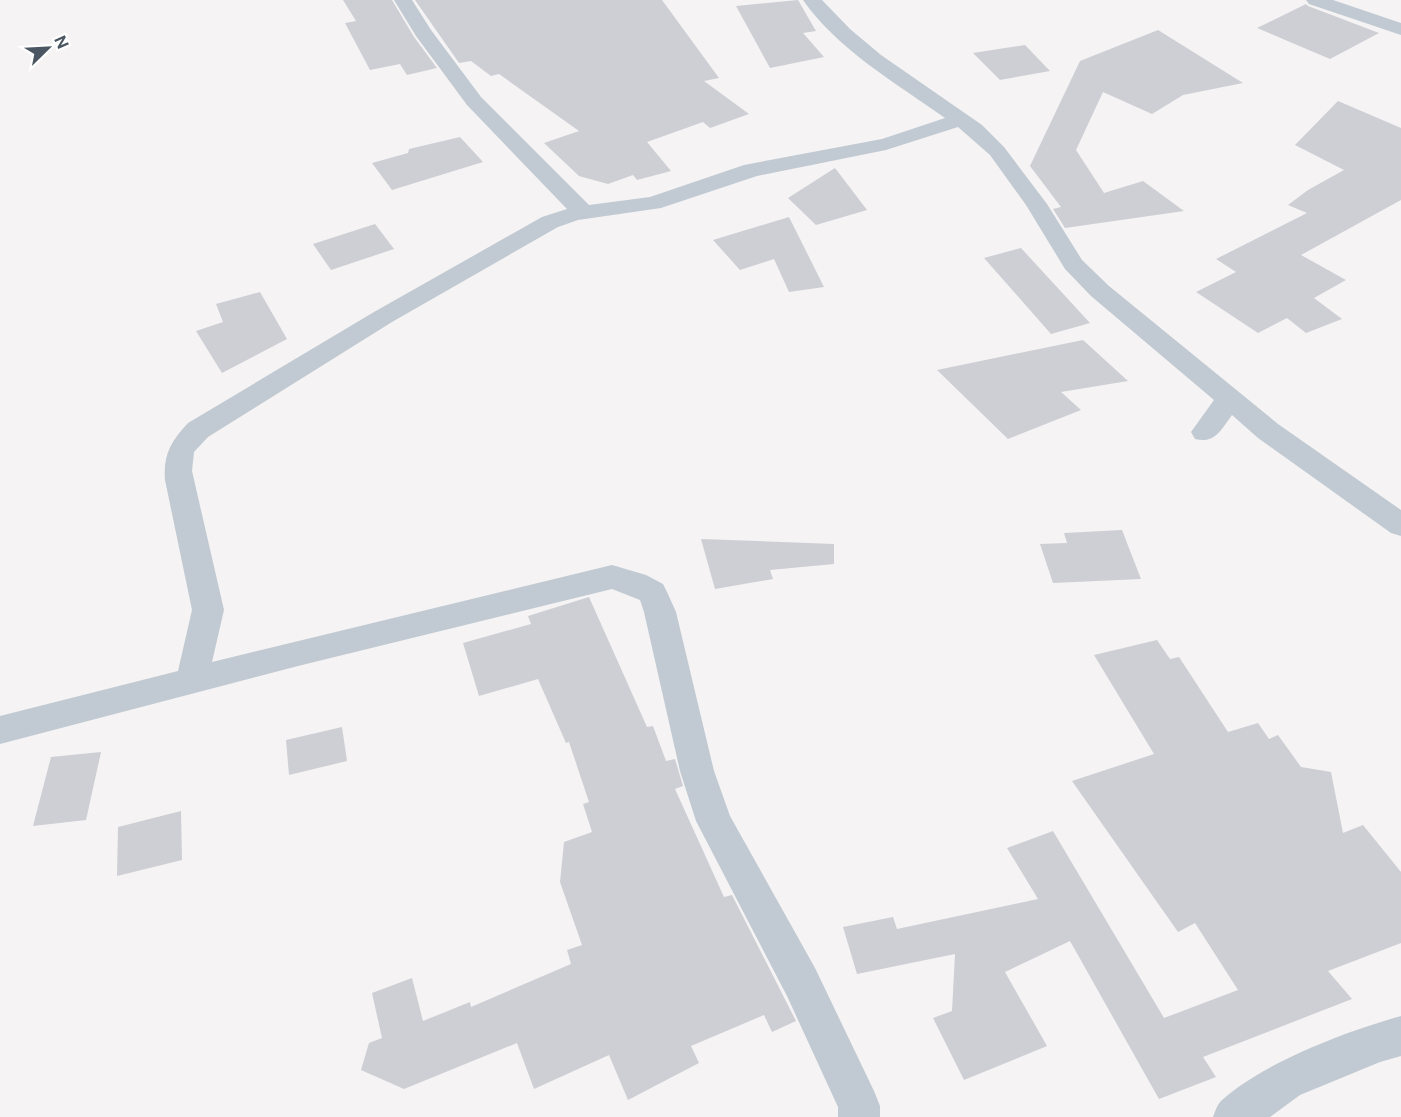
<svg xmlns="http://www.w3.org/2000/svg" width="1401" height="1117" font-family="'Public Sans',sans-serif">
  <rect width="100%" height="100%" fill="#f5f3f3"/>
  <g fill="#cdcfd5">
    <polygon points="343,0 392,0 414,37 437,68 407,75 400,64 370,70 345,23 356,21"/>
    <polygon points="415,0 662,0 719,78 704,81 749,114 710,128 703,122 647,142 671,171 637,180 633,175 608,184 579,176 544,143 579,131 499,74 491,76 471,61 459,63"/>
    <polygon points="798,0 816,31 803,33 824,57 770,68 736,6"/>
    <polygon points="1306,4 1308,6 1379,33 1330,59 1257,28"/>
    <polygon points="1158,30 1243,83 1183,95 1152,114 1103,92 1076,150 1104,193 1143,181 1184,211 1065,228 1053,209 1061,207 1030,166 1080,61"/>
    <polygon points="1025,45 1050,71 1000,80 973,53"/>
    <polygon points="1338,101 1401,128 1401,200 1301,255 1346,280 1314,298 1342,319 1306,333 1287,318 1258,333 1196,292 1236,272 1216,259 1307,213 1288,205 1308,190 1344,170 1295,145"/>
    <polygon points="460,137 483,162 392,190 372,163 408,153 409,149"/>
    <polygon points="835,168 867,210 816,225 788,198"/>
    <polygon points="789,217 824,287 789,292 774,259 740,270 713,240"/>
    <polygon points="375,224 394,249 331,270 313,244"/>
    <polygon points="1021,248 1090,323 1051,334 984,258"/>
    <polygon points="260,292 287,339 222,373 196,331 223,322 216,304"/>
    <polygon points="1083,340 1128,381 1061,392 1081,410 1008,439 937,370"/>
    <polygon points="1122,530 1141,579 1053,583 1040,544 1067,543 1064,533"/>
    <polygon points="701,539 834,544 834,564 770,570 773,579 715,589"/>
    <polygon points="589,597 647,727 653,726 666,761 675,759 683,786 675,789 724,897 732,895 796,1021 772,1032 764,1015 691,1046 699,1063 628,1100 609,1055 534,1089 517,1043 404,1089 361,1070 369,1043 382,1038 372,993 412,978 423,1021 470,1002 471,1007 571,964 567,950 582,945 560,882 564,842 592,832 583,804 589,802 569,742 566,743 538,679 479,696 463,643 531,624 528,616"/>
    <polygon points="1157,640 1170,659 1179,657 1228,732 1258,723 1269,739 1278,735 1301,767 1331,772 1343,833 1363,825 1401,872 1401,943 1328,971 1352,999 1203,1057 1216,1077 1159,1099 1070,941 1005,972 1047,1046 964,1080 933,1018 952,1011 955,954 857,974 843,927 893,917 897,929 1038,899 1007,848 1053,831 1164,1018 1238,990 1195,923 1178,932 1072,781 1154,754 1094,655"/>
    <polygon points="342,727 347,761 289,775 286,740"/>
    <polygon points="101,752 86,820 33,826 51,757"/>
    <polygon points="181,811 182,860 117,876 118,827"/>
  </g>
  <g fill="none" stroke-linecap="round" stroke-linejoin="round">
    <g fill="#c1cad2" fill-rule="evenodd">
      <path d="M 394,0 L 412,0 L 431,30 L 481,97 L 589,205 L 650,197 L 744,165 L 882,139 L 945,118 C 896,83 838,50 803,0 L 822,0 L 850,29 L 881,55 L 982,125 L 1004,147 L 1047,204 L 1082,260 L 1109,286 L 1278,424 L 1401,510 L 1401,536 L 1391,533 L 1258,438 L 1232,415 C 1221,430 1215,444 1195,439 L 1191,432 L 1214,400 L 1091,296 L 1065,269 L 1026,205 L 990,155 L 958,127 L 886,150 L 757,176 L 661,208 L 578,220 L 558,227 L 392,322 L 208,437 L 194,452 L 192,471 L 224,610 L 212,662 L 612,565 L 646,575 L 663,584 L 667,592 L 676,612 L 714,771 L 730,816 L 815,968 L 874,1091 L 880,1106 L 880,1117 L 838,1117 L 838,1107 L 787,996 L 696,821 L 680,771 L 644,612 L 640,600 L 612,589 L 298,666 L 0,744 L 0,716 L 178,671 L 192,610 L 165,480 C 163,455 171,441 188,423 L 374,312 L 542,217 L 567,209 L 467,105 L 416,36 Z"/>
      <polygon points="1306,0 1333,0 1401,23 1401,35 1309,4"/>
      <path d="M 1401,1016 L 1401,1056 L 1380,1062 L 1300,1095 L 1270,1117 L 1213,1117 C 1215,1112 1217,1105 1221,1101 C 1262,1063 1347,1031 1401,1016 Z"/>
    </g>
  </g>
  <g transform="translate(48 48) rotate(66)" stroke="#ffffff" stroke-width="4.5" paint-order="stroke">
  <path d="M0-4.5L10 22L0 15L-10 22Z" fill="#4a5661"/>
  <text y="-9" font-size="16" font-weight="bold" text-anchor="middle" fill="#4a5661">N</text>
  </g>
</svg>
